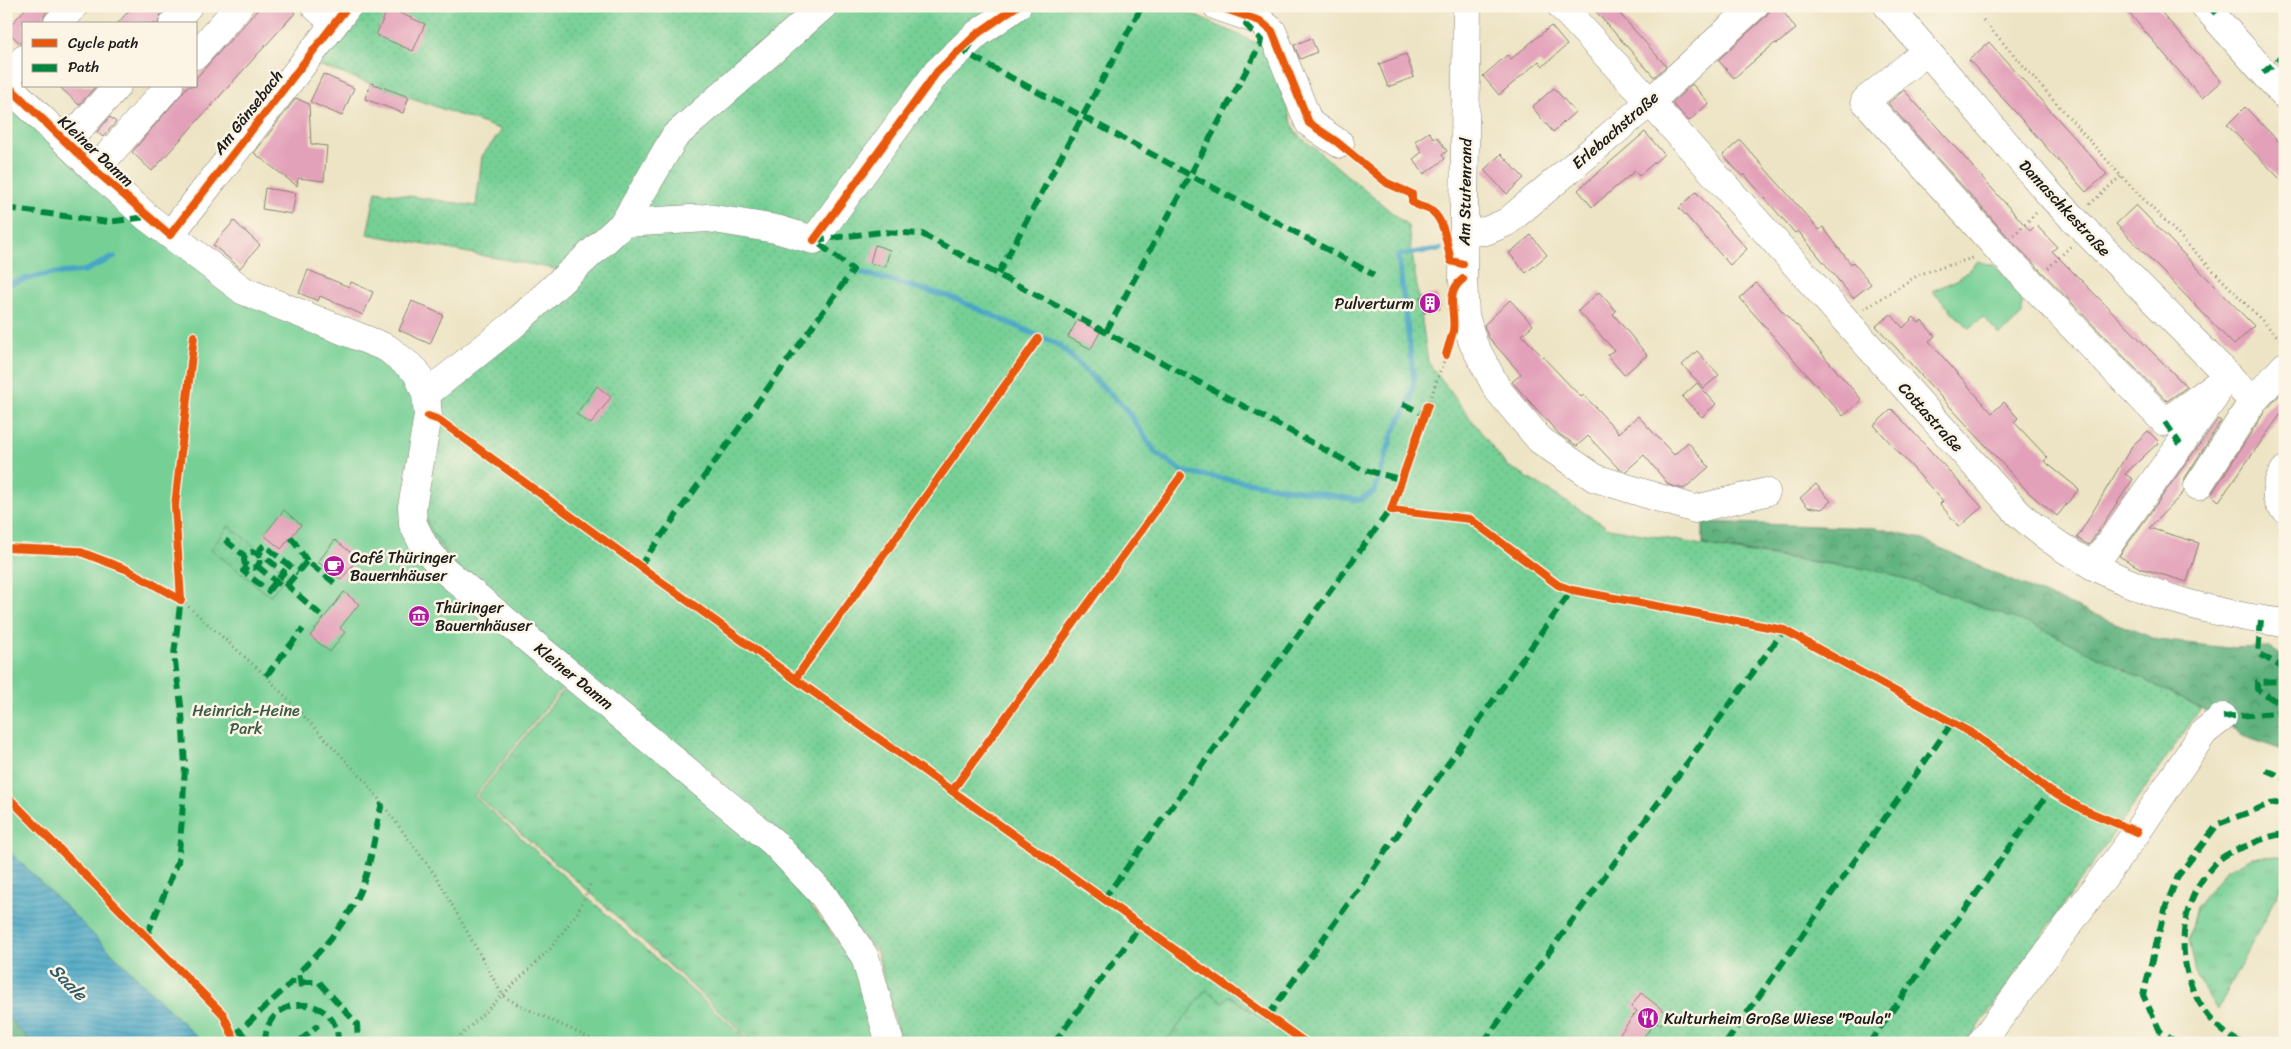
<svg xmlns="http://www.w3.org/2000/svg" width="2291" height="1049" font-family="Sriracha,sans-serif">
  <defs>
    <pattern id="grass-tufts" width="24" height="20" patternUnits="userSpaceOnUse" patternTransform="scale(1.25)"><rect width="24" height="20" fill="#76d096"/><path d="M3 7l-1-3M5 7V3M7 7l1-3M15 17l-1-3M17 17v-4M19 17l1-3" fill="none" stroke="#66b281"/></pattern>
    <pattern id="forest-crowns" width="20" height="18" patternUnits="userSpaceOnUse" patternTransform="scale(1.25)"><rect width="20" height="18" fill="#60b27f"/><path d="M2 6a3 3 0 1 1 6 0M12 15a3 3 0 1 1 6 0" fill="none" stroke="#4e9067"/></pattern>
    <pattern id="garden-dots" width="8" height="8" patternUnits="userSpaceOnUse" patternTransform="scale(1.25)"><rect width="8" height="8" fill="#76d096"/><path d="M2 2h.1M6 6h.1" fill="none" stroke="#66b281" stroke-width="1.8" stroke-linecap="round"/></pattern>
    <pattern id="water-rules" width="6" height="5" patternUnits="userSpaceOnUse" patternTransform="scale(1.25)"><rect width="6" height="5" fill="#46a6c5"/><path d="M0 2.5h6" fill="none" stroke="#3a869f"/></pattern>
  </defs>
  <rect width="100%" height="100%" fill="#fcf5e5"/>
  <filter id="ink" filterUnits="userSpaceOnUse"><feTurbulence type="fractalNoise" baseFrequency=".02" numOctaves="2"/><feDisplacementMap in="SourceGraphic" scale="10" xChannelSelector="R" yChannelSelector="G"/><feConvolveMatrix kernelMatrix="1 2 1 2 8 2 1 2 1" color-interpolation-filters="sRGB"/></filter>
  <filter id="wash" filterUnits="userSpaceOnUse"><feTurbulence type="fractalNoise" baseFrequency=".0096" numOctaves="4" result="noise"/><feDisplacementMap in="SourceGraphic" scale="20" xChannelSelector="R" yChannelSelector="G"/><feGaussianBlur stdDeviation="1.12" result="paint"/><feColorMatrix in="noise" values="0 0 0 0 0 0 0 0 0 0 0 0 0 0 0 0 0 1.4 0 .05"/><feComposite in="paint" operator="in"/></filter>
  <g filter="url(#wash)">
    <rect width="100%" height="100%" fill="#ede4c5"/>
    <g fill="url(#grass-tufts)" stroke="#497659">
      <polygon points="572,680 774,859 853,961 876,1043 754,1043 592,894 477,796"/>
      <polygon points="2285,856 2285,879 2217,1011 2197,978 2189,939 2197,907 2225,871 2252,857"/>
      <polygon points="1206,990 1228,995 1295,1043 1165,1043"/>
    </g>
    <g fill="url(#forest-crowns)" stroke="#3e674e">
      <polygon points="1703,522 1876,528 1917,537 2016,583 2158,640 2229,648 2269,647 2285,658 2285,751 2246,737 2201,708 2040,628 1885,572 1703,545"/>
      <polygon points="6,1016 32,1043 6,1042"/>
    </g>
    <g fill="#76d096" stroke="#497659">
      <polygon points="6,96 112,202 400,369 570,678 474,796 751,1043 203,1043 6,848"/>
      <polygon points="1978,261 1995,266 2022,295 2022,315 2000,335 1983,317 1969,329 1932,291 1959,279"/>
    </g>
    <g fill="url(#garden-dots)" stroke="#497659">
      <path d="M 367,6 L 1173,6 L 1266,47 L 1295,132 L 1408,226 L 1428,362 L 1505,464 L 1609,528 L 1729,550 L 1885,572 L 2040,628 L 2201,708 L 1967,1043 L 1295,1043 L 1229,995 L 1223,1002 L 1206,990 L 1165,1043 L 900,1043 L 877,951 L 458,566 C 442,547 428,531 422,506 L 451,368 L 561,270 L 367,234 L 376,191 L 476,206 L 482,156 L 502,130 L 318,65 Z"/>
      <polygon points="229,526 288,574 270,596 211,549"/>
    </g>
    <polygon fill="url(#water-rules)" stroke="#316170" points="6,848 203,1043 32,1043 6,1016"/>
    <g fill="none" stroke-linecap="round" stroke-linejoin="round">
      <g stroke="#46a6c5" stroke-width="5.5">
        <polyline points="862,273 951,297 1059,345 1125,408 1156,453 1183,472 1359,500 1374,492 1393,433 1410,401 1414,381 1398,255 1440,249"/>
        <polyline points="6,284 46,274 84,271 114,257"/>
      </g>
    </g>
    <g id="blocks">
      <g fill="#e3a0b9">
        <polygon points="28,6 52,6 45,14 42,24 24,24 24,44 21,44 6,30"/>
        <polygon points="133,6 167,6 161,14 158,24 117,24"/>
        <polygon points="261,6 288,6 295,13 152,171 132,152 188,86 196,86 196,78"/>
        <polygon points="1591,6 1613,6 1666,66 1654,77"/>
        <polygon points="1773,6 1779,6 1796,29 1777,44 1775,43 1734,78 1718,60 1765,17"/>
        <polygon points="2123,6 2156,6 2221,81 2202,98"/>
        <polygon points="388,8 425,24 413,51 376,35"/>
        <polygon points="1551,26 1567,45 1543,66 1539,61 1499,95 1483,76 1507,55 1511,59"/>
        <polygon points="1311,38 1317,52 1300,59 1294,45"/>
        <polygon points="1989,42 2107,174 2086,192 1969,60"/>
        <polygon points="1406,54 1414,77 1388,87 1379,64"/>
        <polygon points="323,74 354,88 342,116 310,102"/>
        <polygon points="371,83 409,97 403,113 365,99"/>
        <polygon points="1692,84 1709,103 1689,121 1672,103"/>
        <polygon points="59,86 96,86 79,105"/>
        <polygon points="1554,88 1575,112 1553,132 1532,107"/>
        <polygon points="1904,90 2030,231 2036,225 2057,247 2052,251 2187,387 2167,401 2009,238 1888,103"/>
        <polygon points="296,98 309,104 311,144 327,146 324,181 298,178 297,186 254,153"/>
        <polygon points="2245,107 2285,148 2285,184 2227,125"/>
        <polygon points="110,117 116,122 103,137 97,132"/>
        <polygon points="1429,132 1434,139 1437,137 1447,151 1442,155 1445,159 1424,174 1413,159 1422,152 1415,141"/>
        <polygon points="1645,132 1664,154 1639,176 1635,171 1592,207 1578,190"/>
        <polygon points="1740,140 1819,230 1823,227 1851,264 1853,262 1871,284 1853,298 1798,231 1795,233 1744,174 1742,176 1723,155"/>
        <polygon points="1501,154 1524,178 1507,194 1484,170"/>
        <polygon points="265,188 296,193 292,214 262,209"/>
        <polygon points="1696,192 1747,249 1730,265 1679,208"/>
        <polygon points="2136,205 2254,326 2234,345 2116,224"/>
        <polygon points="234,221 260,245 240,268 213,245"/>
        <polygon points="1531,235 1547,255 1526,273 1509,253"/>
        <polygon points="875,245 890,250 885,267 870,263"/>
        <polygon points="308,270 349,287 351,282 373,292 363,315 320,296 318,301 299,293"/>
        <polygon points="1756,283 1796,326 1797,325 1862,400 1843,416 1740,298"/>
        <polygon points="1599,292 1616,311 1613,314 1647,355 1624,375 1607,355 1614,350 1578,311"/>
        <polygon points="1437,294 1440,309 1424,313 1420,297"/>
        <polygon points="1510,300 1533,325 1522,335 1581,397 1584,395 1619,433 1638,416 1674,455 1688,442 1709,467 1684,489 1669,485 1644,455 1626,471 1619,469 1588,436 1577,446 1559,434 1512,382 1521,374 1488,337 1484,325"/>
        <polygon points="412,301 443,315 430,344 399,330"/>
        <polygon points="1891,314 1903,328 1914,317 1919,323 1922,321 1935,336 1929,341 1992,413 2004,402 2018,418 2014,422 2048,458 2044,461 2079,489 2057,516 2030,494 1876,326"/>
        <polygon points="1078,319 1100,332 1091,349 1068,337"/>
        <polygon points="1697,351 1719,375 1704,388 1682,365"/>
        <polygon points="1697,383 1716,404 1702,417 1682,397"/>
        <polygon points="597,386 611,397 591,424 576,414"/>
        <polygon points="2285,389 2285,408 2219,501 2211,495 2265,411"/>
        <polygon points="1892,409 1982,507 1959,527 1940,504 1943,501 1874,425"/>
        <polygon points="2218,419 2221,421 2185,478 2184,492 2149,528 2199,543 2187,582 2140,568 2119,556"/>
        <polygon points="2148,431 2159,442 2125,474 2133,479 2089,545 2085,543 2077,538 2132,446"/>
        <polygon points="1816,484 1831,501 1822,509 1808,507 1800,498"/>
        <polygon points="284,510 301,525 281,549 264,535"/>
        <polygon points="335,540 358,558 341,580 318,562"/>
        <polygon points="344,592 359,604 340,628 345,632 330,652 310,636"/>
        <polygon points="1641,993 1668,1014 1660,1025 1655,1022 1639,1043 1613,1043 1637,1011 1631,1007"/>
      </g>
    </g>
  </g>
  <g filter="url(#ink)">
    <use href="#blocks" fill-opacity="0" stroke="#848070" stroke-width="1"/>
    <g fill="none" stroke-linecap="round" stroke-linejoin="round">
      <g stroke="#848070" stroke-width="29">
        <g id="minor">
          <polyline points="315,6 334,23"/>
          <polyline points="1217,6 1260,21 1272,31 1309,123 1340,144"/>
          <polyline points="1467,6 1463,279 1465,315 1473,343 1498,390 1540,440 1595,478 1695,509 1766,492"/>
          <path d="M 1561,6 L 1650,102 L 2018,513 C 2090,579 2189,611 2285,623"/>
          <polyline points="1888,6 2053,198 2253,401"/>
          <polyline points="2205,6 2285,96"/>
          <polyline points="57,24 74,6"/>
          <polyline points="173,24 188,6"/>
          <polyline points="1927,51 1865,101 1998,249 2165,422 2229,376"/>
          <polyline points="196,55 239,6"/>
          <polyline points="6,78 24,59"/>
          <polyline points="6,84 95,170 147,217 244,291 387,348 416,371 426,394 428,416 412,507 413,524 424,546 442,568 773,842 823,895 865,957 890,1043"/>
          <polyline points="67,142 117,86"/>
          <polyline points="95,170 169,86"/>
          <polyline points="624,223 708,218 776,229 814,240 937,72 977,34 1017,6"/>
          <polyline points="1464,232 1486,231 1507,222 1650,102 1754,6"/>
          <polyline points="170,235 348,6"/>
          <polyline points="426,394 513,325 624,223 675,136 823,6"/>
          <path d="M 2285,470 C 2277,481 2271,499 2285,509"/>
          <polyline points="2198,486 2253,401 2285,366"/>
          <polyline points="2093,566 2215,396"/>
          <polyline points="1981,1043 2137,832 2204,732 2223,717"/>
        </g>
      </g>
      <g stroke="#848070" stroke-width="3" stroke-dasharray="1 4" stroke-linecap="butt">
        <polyline points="1983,20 2121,176 2284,343"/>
        <polyline points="2090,204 2121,176"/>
        <polyline points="2014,235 2036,213"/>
        <polyline points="2048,268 2071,246"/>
        <polyline points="1864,309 1920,274 1976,257"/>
        <polyline points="1428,405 1446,355"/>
        <polyline points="181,600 266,676 366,782 436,876 503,996 517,1004 600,1043"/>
        <polyline points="301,987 301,992"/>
        <polyline points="318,1025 321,1023"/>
        <polyline points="349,1041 352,1041"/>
        <polyline points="453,1043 550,949 577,913 591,883"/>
      </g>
      <use href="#minor" stroke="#fff" stroke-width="28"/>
      <g stroke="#00873e" stroke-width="6" stroke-dasharray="12 6" stroke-linecap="butt">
        <polyline points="2212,14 2220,6"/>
        <polyline points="971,44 966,53 1374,275"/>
        <polyline points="2263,73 2285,54"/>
        <polyline points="6,208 108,222 147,217"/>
        <polyline points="814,240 882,232 922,234 1361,469 1400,479"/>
        <polyline points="998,274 1142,6"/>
        <polyline points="1106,332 1260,45 1261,40 1246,25 1249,17"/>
        <polyline points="1403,404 1424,414"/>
        <polyline points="2165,422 2180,444"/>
        <polyline points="291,537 307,561"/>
        <polyline points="225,540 245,556"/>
        <circle cx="252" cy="560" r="8"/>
        <polyline points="256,554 264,545 298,573"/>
        <polyline points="257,566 284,588 287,585 324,618"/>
        <polyline points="247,567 243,571 268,591 284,572 258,552"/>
        <polyline points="639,567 853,270 814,240"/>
        <polyline points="287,585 307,561 336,584"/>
        <polyline points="2261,620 2258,653 2285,669"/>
        <polyline points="266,676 303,629"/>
        <polyline points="2223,717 2277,713 2283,706 2257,689 2257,682 2285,681"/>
        <polyline points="2266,770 2285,778"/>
        <polyline points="1103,900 1392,507"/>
        <polyline points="147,935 178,862 182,819 185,767 182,712 174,655 181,597"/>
        <path d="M 301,987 L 299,972 C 330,943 359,907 369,864 C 374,844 377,823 382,803"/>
        <polyline points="1268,1016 1572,590"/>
        <polyline points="240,1031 251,1043"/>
        <polyline points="233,1037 292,982 319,982 357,1024 358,1043"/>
        <polyline points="300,1041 318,1025"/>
        <path d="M 265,1043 C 264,992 340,992 338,1043"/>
        <polyline points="1054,1043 1140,926"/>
        <polyline points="1483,1043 1784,630"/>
        <polyline points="1726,1043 1952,723"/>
        <polyline points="1869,1043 2050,791"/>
        <polyline points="2177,1043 2160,1031 2143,995 2166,906 2178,876 2218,824 2270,804 2285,802"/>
        <path d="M 2241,1043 C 2178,1010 2164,918 2213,866 C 2222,855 2235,850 2249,845 C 2260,840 2272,835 2285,834"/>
      </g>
      <g stroke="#fcf5e5" stroke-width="11">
        <g id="cycleway">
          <path d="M 1217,6 L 1260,21 L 1272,31 L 1309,123 L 1337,142 L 1387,183 L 1412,194 L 1412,201 C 1417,208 1427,206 1433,212 C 1445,222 1447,246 1451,261 L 1463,264"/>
          <polyline points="6,84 95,170 170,235 348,6"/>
          <polyline points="814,240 937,72 977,34 1017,6"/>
          <path d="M 1446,355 C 1448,347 1451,339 1453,331 C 1456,312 1444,293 1463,279"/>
          <polyline points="1428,405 1391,510 1470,519 1558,585 1572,590 1784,630 1975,735 2050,791 2082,809 2137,832"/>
          <polyline points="428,416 439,420 795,679 1306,1043"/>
          <polyline points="6,548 78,551 128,570 181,600"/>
          <polyline points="181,600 175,506 194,336"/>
          <polyline points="795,679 1038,339"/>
          <polyline points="952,791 1181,476"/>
          <polyline points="6,795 223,1014 236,1043"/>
        </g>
      </g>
      <use href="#cycleway" stroke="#e8590c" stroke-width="8"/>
    </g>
  </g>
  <defs>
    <g id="building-disc" transform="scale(1.125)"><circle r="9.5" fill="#b5179e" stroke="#fcf5e5"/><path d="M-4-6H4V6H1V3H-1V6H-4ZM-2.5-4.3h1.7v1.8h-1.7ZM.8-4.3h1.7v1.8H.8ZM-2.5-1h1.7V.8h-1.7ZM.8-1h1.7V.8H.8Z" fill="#fff"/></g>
    <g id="cafe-disc" transform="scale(1.125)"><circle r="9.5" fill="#b5179e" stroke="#fcf5e5"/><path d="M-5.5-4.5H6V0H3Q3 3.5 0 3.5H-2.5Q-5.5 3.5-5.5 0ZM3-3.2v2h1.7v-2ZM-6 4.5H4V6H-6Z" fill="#fff"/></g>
    <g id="museum-disc" transform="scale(1.125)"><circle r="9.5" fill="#b5179e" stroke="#fcf5e5"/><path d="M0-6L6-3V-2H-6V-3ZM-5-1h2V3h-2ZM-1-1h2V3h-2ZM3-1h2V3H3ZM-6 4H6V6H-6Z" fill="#fff"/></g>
    <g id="restaurant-disc" transform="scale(1.125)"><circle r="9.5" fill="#b5179e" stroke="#fcf5e5"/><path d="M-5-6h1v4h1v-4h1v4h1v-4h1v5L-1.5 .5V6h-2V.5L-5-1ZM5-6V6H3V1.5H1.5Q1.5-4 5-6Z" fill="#fff"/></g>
  </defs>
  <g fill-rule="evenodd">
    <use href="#building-disc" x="1430" y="303"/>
    <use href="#cafe-disc" x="334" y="566"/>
    <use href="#museum-disc" x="419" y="616"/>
    <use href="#restaurant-disc" x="1648" y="1018"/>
  </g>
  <g text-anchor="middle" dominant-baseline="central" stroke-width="5" stroke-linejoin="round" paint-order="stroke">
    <g font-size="16" fill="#1c1c1c" stroke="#fcf5e5">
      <text transform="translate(248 112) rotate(-52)">Am Gänsebach</text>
      <text transform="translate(1615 130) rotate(-41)">Erlebachstraße</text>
      <text transform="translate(96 151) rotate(43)">Kleiner Damm</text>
      <text transform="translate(1465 192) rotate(-89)">Am Stutenrand</text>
      <text transform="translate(2065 208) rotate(47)">Damaschkestraße</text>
      <text transform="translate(1931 417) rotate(48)">Cottastraße</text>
      <text transform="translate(574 676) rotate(39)">Kleiner Damm</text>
    </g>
    <g font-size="16" fill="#1c1c1c" stroke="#fcf5e5" text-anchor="start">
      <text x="1414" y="303" text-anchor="end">Pulverturm</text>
      <text x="350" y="557">Café Thüringer<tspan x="350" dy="18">Bauernhäuser</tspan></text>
      <text x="435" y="607">Thüringer<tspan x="435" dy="18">Bauernhäuser</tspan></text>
      <text x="1664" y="1018">Kulturheim Große Wiese "Paula"</text>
    </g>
    <g font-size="16" fill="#3c5b47" stroke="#fcf5e5">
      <text x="246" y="710">Heinrich-Heine<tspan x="246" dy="18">Park</tspan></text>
    </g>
    <g font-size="18" font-style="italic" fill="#2f5a68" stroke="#fcf5e5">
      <text transform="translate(68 982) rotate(45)">Saale</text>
    </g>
  </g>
  <rect width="2291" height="1049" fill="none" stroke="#fcf5e5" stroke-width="25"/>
  <rect x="22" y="22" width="175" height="65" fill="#fcf5e5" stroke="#a29e95"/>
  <rect x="32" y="39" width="25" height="8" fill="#e8590c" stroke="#a29e95"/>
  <text x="68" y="48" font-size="15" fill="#1c1c1c">Cycle path</text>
  <rect x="32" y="64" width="25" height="8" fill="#00873e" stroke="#a29e95"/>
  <text x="68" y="72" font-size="15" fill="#1c1c1c">Path</text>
</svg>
